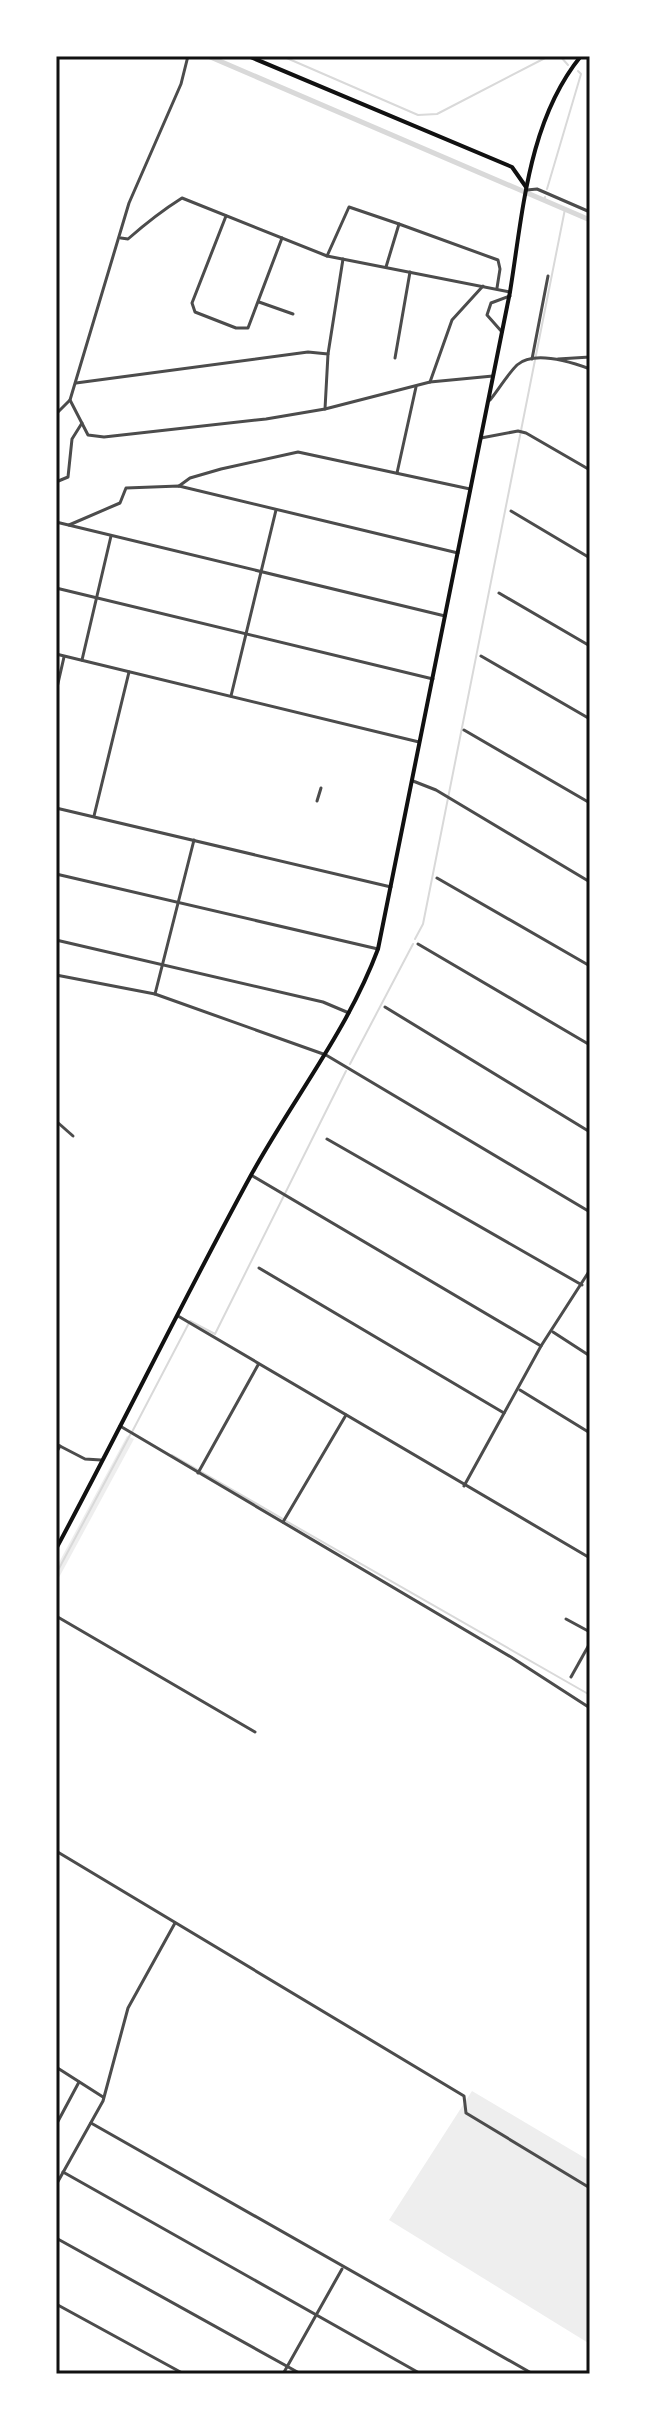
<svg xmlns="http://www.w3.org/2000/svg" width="646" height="2430" font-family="'Open Sans',sans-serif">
  <rect width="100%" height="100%" fill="#fff"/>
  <g fill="#eee">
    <polygon points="127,1436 134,1439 56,1583 56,1568"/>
    <polygon points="472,2091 590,2161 590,2344 389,2220"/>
  </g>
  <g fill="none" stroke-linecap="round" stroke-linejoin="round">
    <g stroke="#d9d9d9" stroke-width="2">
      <polyline points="282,56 418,115 437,114 549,56"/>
      <polyline points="560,56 568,65"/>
      <polyline points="547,189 581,74 578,71"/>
      <polyline points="544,200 545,197"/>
      <polyline points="415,939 423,924 565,209"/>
      <polyline points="350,1064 413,944"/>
      <polyline points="132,1432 190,1321 215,1334 346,1071"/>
      <polyline points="172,1455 283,1519"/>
      <polyline points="286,1521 590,1695"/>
      <polyline points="56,1574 130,1435"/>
    </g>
    <polyline stroke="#d9d9d9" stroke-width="5" points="208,56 590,220"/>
    <g stroke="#4c4c4c" stroke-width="3">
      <polyline points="188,56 181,84 129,203 70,400 88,435 104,437 266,419 325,409 430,382 493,376"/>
      <polyline points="527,190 537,189 590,212"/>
      <polyline points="226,216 192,303 195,312 236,328 248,328 282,238"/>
      <path d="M 121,238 L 128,239 C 145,224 163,210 182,198 L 327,256 L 510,292"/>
      <polyline points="327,256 349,207 399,224"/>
      <polyline points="386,267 399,224 498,260 500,269 497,288"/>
      <polyline points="259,302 293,314"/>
      <polyline points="502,332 487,315 491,303 510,296"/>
      <polyline points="395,358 410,272"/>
      <polyline points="532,359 548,276"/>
      <polyline points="558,359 590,357"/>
      <polyline points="430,382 452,320 483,286"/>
      <polyline points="76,383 308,352 328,354"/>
      <path d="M 490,400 C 499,389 507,375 517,365 C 534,350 571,362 590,369"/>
      <polyline points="325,409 328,354 343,259"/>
      <polyline points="56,414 70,400"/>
      <polyline points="481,438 518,431 526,433 590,470"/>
      <polyline points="397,473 416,387"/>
      <polyline points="56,482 68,477 72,439 82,423"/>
      <polyline points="179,486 190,478 221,469 298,452 470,489"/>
      <polyline points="511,511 590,558"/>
      <polyline points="56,522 445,616"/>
      <polyline points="69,525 120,503 126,488 179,486 458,553"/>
      <polyline points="56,588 433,679"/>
      <polyline points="499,593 590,646"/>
      <polyline points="56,654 419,742"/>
      <polyline points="481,656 590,719"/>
      <polyline points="82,660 111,536"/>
      <polyline points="56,692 64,657"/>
      <polyline points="231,696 276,510"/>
      <polyline points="464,730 590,803"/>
      <polyline points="413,781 436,790 590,882"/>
      <polyline points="317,801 321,788"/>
      <polyline points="56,808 391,887"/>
      <polyline points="94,816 129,672"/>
      <polyline points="56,874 378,949"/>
      <polyline points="437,878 590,966"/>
      <polyline points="56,940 323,1002 349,1013"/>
      <polyline points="418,944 590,1045"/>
      <polyline points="56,975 155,994 326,1055 590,1212"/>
      <polyline points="155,994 194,840"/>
      <polyline points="385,1007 590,1132"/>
      <polyline points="56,1121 73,1136"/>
      <polyline points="327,1139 582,1285"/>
      <polyline points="251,1175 541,1346"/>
      <polyline points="259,1268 504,1413"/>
      <polyline points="178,1316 590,1558"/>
      <polyline points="553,1332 590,1356"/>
      <polyline points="520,1390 590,1433"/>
      <polyline points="120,1426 511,1657 590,1708"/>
      <polyline points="56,1444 85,1459 101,1460"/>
      <polyline points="56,1453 60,1446"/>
      <polyline points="198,1473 258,1365"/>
      <polyline points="464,1486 541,1346 590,1270"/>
      <polyline points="283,1522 346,1415"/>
      <polyline points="56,1616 255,1732"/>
      <polyline points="566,1619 590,1632"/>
      <polyline points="571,1677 590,1643"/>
      <polyline points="56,1851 464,2096 466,2113 590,2188"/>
      <polyline points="56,2067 103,2097"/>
      <polyline points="91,2123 533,2374"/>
      <polyline points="56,2125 79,2082"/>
      <polyline points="63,2172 421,2374"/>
      <polyline points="56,2185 103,2101 128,2008 175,1923"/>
      <polyline points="56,2238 301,2374"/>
      <polyline points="56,2304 184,2374"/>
      <polyline points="56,2371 61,2374"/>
      <polyline points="283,2374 342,2269"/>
    </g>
    <polyline stroke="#111" stroke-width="4" points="248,56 512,167 526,187"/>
    <path stroke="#111" stroke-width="4" d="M 56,1549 C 122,1426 183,1300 250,1177 C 292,1100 347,1032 378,949 L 510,292 C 523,212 528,121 581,56"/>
  </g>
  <rect width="646" height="2430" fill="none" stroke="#ffffff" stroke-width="116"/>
  <rect x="58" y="58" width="530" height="2314" fill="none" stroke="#111" stroke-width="3"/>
</svg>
